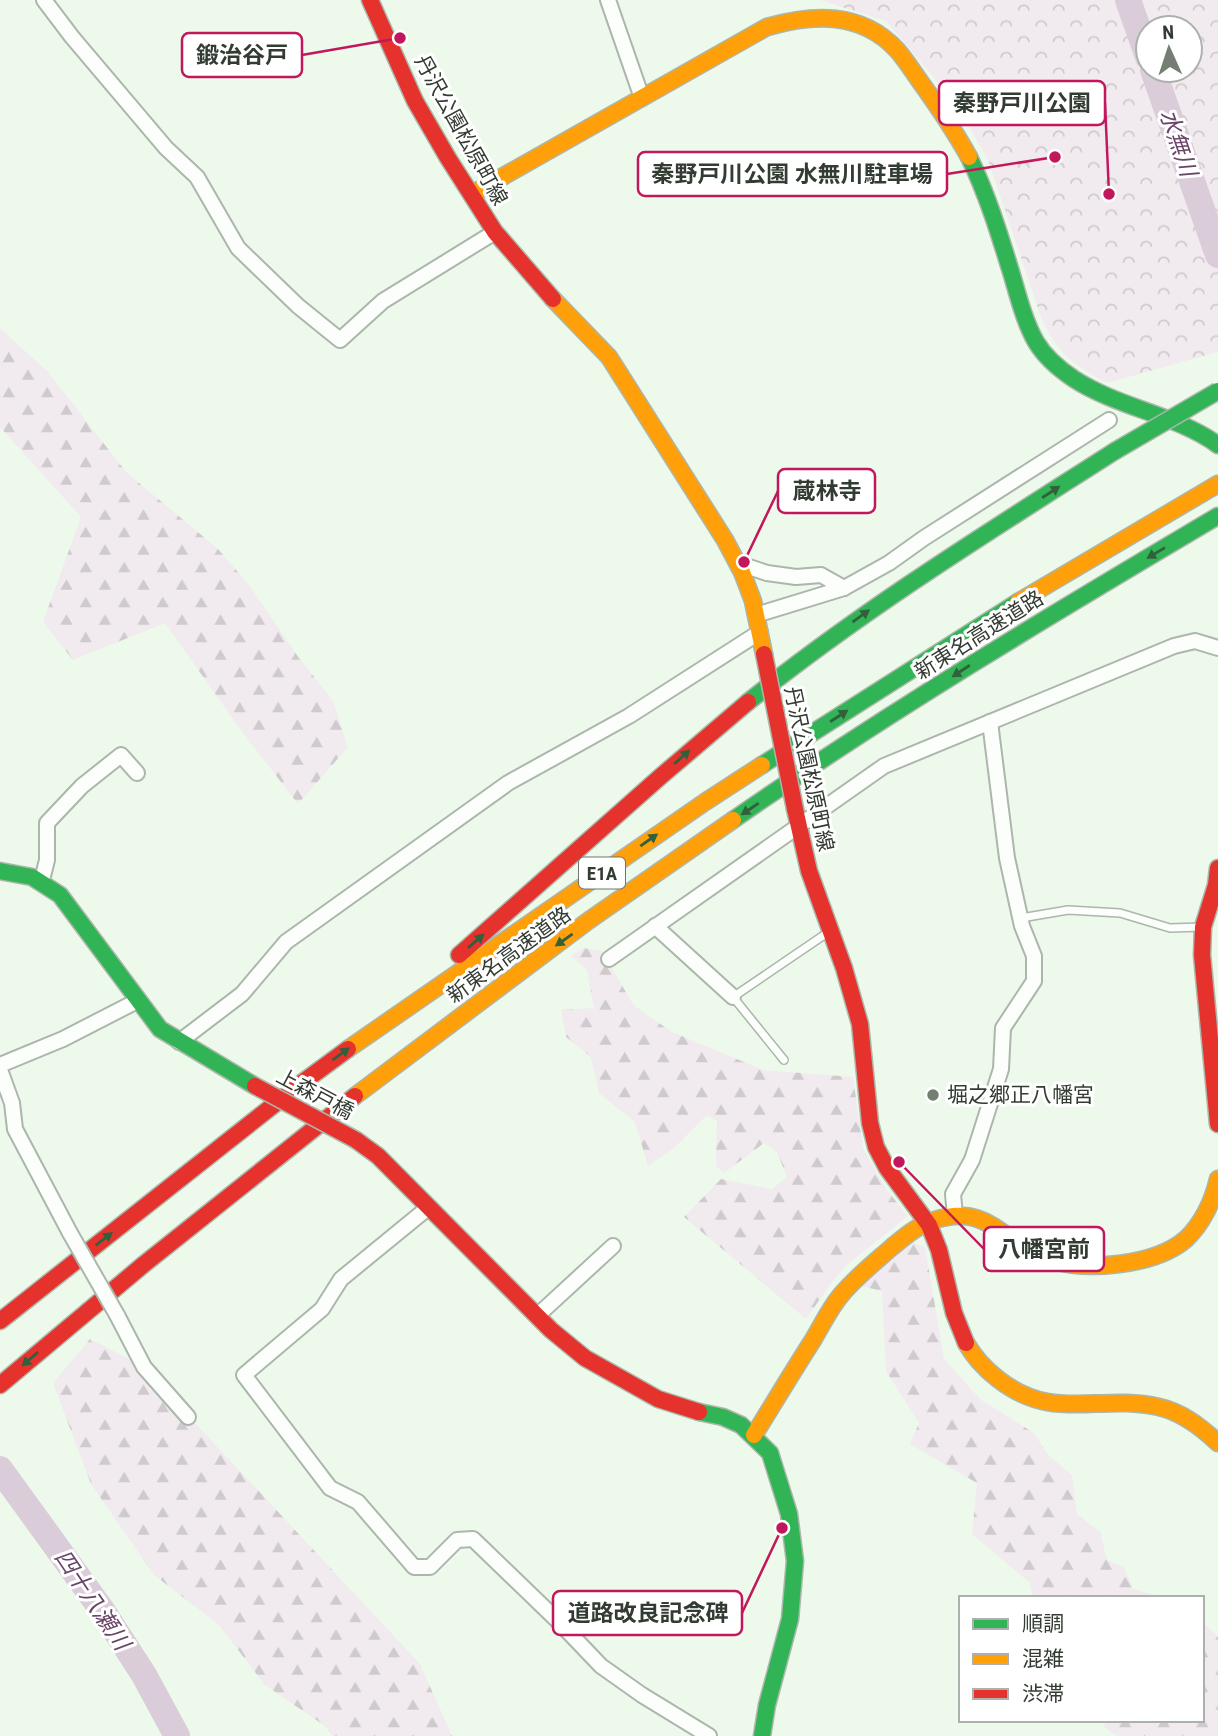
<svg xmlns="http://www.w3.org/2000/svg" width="1218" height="1736" font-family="'Roboto Condensed','Noto Sans JP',sans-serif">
  <defs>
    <pattern id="forest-firs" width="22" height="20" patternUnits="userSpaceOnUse" patternTransform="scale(1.75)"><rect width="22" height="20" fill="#f1ebf0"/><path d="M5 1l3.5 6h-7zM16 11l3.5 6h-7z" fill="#cfcace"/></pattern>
    <pattern id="park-crowns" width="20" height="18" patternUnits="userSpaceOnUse" patternTransform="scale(1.75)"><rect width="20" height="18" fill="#f1ebf0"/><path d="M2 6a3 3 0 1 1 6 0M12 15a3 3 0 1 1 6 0" fill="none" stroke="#cfcace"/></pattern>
  </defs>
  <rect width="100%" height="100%" fill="#ecf9eb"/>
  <g fill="url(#forest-firs)">
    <polygon points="0,328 48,372 126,472 218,549 249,585 299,658 333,701 348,747 298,804 240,729 165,623 73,660 43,622 81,517 0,427"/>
    <polygon points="583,948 602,951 634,1006 672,1032 763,1070 853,1077 863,1148 886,1189 908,1216 848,1264 832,1282 806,1319 684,1217 721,1179 772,1189 787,1177 777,1152 764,1143 724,1173 716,1166 717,1120 706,1116 673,1149 648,1166 635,1122 599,1093 591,1057 566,1037 561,1010 594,1008 587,970 571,956"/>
    <polygon points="913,1243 925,1247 944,1359 981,1400 1034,1433 1048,1455 1072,1475 1077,1514 1100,1532 1107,1560 1124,1567 1133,1589 1165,1598 1033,1598 1030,1583 972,1534 977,1483 910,1444 919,1423 886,1371 882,1291 861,1286 873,1271"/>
    <polygon points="90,1339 141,1365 420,1664 452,1736 332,1736 325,1726 265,1685 218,1624 154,1575 91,1484 53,1383"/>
    <polygon points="1202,1622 1218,1637 1218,1736 1117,1736 1104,1727 1106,1720 1202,1720"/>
  </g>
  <path fill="url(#park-crowns)" fill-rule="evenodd" d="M 820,0 L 1218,0 L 1218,352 L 1107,383 C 1075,366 1058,354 1042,320 L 988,160 L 956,104 L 886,21 ZM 1148,28 L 1190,28 L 1190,70 L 1148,70 Z"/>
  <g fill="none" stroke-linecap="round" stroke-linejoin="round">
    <g stroke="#dacdd9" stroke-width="26">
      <polyline points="1128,0 1148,57"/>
      <polyline points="1153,70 1218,255"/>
      <polyline points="0,1469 102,1610 144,1675 177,1736"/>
    </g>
    <g stroke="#acb6ab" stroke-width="10">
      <g id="lane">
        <polyline points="1021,918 1068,910 1120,913 1170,928 1202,927"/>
        <polyline points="784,1060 733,997 830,931"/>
      </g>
    </g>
    <g stroke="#acb6ab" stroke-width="18">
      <g id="street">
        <polyline points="44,0 72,37 166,148 197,177 238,248 298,306 340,340 383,301 495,232"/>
        <polyline points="608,0 642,98"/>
        <polyline points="737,563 767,573 796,577 821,575 844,588"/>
        <polyline points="756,615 844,588 889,563 924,538 1109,420"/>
        <polyline points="42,880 47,860 47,823 82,786 121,755 137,773"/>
        <polyline points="655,926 733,997"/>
        <polyline points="609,959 884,766 1174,646 1195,641 1218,648"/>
        <polyline points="179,1042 242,994 286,942 508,783 629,716 760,632"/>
        <polyline points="0,1065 63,1039 137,1001"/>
        <polyline points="0,1070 12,1103 15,1129 70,1233"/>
        <polyline points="429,1207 341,1279 322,1309 244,1375 330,1488 358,1502 414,1567 430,1567 457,1540 473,1539 559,1622 601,1666 642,1695 709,1736"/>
        <polyline points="955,1216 953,1194 972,1160 1001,1069 1003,1028 1034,981 1034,956 1022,926 1007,858 990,722"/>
        <polyline points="117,1315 144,1367 188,1417"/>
        <polyline points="537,1316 613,1246"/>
      </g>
    </g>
    <g stroke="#acb6ab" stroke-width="19">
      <g id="fast">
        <path d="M 969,157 C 987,194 999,233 1011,272 C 1018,295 1024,321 1036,342 C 1045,357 1059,369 1074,379 C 1119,408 1177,415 1218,445"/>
        <path d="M 748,702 C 864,609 990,531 1115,451"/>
        <polyline points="762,765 1018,602"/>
        <path d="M 733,820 C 890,711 1054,613 1218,516"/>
        <polyline points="0,871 32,877 60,895 160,1029 255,1086"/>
        <polyline points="699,1412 723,1417 741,1425 770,1453 789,1514 795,1561 790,1619 767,1705 762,1736"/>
      </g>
    </g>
    <g stroke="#acb6ab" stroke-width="19">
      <g id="slow">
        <path d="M 472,194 L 767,27 C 813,14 861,11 897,50 C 905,59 912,70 919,80 C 937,105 954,130 969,157"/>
        <polyline points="553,299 609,357 725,540 742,572 753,601 764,654"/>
        <polyline points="1018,602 1218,484"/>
        <polyline points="348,1049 705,802 762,765"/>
        <polyline points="355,1096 588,921 733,820"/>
        <path d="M 966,1343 C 974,1357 985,1369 998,1379 C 1054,1423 1098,1393 1159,1407 C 1182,1412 1201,1427 1218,1443"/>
        <path d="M 754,1435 C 774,1403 793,1371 813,1340 C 822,1325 830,1308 841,1295 C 856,1277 875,1262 892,1247 C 904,1237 917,1226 932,1221 C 990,1201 1002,1244 1047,1259 C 1085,1272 1155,1266 1186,1239 C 1202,1224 1213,1201 1218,1179"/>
      </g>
    </g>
    <g stroke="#acb6ab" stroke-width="19">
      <g id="jam">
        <polyline points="370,0 415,101 448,158 495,232 553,299"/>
        <polyline points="795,809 809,871 844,968 860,1024 870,1123 876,1147 887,1168 929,1225 939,1250 954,1313 966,1343"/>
        <polyline points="1218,868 1216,885 1203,927 1202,955 1218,1124"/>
        <polyline points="459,955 660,777 748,702"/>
        <polyline points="356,1140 378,1156 551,1330 585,1358 658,1399 699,1412"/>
        <polyline points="0,1321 299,1085 348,1049"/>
        <polyline points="0,1385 143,1265 355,1096"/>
      </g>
    </g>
    <use href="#lane" stroke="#fcfefc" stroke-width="7"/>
    <use href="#street" stroke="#fcfefc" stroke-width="14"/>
    <use href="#fast" stroke="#30b455" stroke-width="16"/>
    <use href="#slow" stroke="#ff9f0a" stroke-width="16"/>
    <use href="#jam" stroke="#e5322d" stroke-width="16"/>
    <g stroke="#acb6ab" stroke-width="18" stroke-linecap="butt">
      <polyline id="street-bridge" points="70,1233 117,1315"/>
    </g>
    <g stroke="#acb6ab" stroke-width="19" stroke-linecap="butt">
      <polyline id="fast-bridge" points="1115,451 1218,391"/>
    </g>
    <g stroke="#acb6ab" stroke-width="19" stroke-linecap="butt">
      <g id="jam-bridge">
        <polyline points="764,654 795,809"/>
        <polyline points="255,1086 356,1140"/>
      </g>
    </g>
    <use href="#street-bridge" stroke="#fcfefc" stroke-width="14"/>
    <use href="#fast-bridge" stroke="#30b455" stroke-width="16"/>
    <use href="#jam-bridge" stroke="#e5322d" stroke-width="16"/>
  </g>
  <defs><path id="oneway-solid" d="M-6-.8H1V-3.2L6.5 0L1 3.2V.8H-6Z" transform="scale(1.75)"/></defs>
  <g fill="#32603c">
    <use href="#oneway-solid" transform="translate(1051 492) rotate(-33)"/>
    <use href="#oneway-solid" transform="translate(1156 553) rotate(149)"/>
    <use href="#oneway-solid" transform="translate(861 616) rotate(-36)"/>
    <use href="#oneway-solid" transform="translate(961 671) rotate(147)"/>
    <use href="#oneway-solid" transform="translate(839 716) rotate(-33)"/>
    <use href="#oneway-solid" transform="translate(682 757) rotate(-42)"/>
    <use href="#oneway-solid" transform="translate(750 809) rotate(146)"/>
    <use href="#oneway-solid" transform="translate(649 840) rotate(-35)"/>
    <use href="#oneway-solid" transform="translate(564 940) rotate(145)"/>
    <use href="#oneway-solid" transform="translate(476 941) rotate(-41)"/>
    <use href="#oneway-solid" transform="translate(341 1054) rotate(-36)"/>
    <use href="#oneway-solid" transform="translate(104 1239) rotate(-38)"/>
    <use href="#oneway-solid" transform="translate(30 1359) rotate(139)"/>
  </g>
  <circle fill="#747e73" stroke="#fff" stroke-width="2.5" cx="933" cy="1095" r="7"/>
  <g text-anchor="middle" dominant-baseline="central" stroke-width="6" stroke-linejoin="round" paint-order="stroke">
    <rect fill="#fff" stroke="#707670" stroke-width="2" x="579" y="857.5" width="46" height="31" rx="5"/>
    <g font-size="19" font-weight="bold" fill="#333c32">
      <text x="602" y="873">E1A</text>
    </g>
    <g font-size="21" fill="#333c32" stroke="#fff">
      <text transform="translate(461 130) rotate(61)">丹沢公園松原町線</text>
      <text transform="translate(979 635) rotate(-32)">新東名高速道路</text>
      <text transform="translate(809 769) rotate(78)">丹沢公園松原町線</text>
      <text transform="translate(509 955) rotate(-36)">新東名高速道路</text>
      <text transform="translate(315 1094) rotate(28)">上森戸橋</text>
    </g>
    <g font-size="21" fill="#333c32" stroke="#fff" text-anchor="start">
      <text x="947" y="1095">堀之郷正八幡宮</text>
    </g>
    <g font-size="23" font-style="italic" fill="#694668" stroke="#fff">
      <text transform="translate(1178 143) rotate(71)">水無川</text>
      <text transform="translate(92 1600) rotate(56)">四十八瀬川</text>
    </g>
  </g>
  <path fill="none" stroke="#c2185b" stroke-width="2.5" d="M400 38L302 55M1109 194L1105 103M1055 157L947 174M744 562L778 491M899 1162L984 1249M782 1528L742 1613"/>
  <g fill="#c2185b" stroke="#fff" stroke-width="2.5">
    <circle cx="400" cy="38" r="7"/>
    <circle cx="1109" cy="194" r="7"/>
    <circle cx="1055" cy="157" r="7"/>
    <circle cx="744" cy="562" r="7"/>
    <circle cx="899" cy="1162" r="7"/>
    <circle cx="782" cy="1528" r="7"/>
  </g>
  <g fill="#fff" stroke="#c2185b" stroke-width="2.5">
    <rect x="182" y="33" width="120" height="44" rx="7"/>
    <rect x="939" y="81" width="166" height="44" rx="7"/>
    <rect x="638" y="152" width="309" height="44" rx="7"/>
    <rect x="778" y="469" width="97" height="44" rx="7"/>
    <rect x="984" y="1227" width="120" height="44" rx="7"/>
    <rect x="553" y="1591" width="189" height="44" rx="7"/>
  </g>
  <g font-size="23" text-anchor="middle" font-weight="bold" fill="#333c32">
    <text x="242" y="63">鍛治谷戸</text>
    <text x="1022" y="111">秦野戸川公園</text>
    <text x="792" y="182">秦野戸川公園 水無川駐車場</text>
    <text x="827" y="499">蔵林寺</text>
    <text x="1044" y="1257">八幡宮前</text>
    <text x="648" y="1621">道路改良記念碑</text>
  </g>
  <rect x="959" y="1596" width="245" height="126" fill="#ffffff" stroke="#adb1ad" stroke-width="2"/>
  <rect x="973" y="1619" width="35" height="10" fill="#30b455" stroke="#adb1ad" stroke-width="2"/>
  <text x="1022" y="1631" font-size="21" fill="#333c32">順調</text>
  <rect x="973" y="1654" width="35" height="10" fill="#ff9f0a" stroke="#adb1ad" stroke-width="2"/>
  <text x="1022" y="1666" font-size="21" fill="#333c32">混雑</text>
  <rect x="973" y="1689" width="35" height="10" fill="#e5322d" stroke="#adb1ad" stroke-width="2"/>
  <text x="1022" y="1701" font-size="21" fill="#333c32">渋滞</text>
  <g transform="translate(1169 49) rotate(357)"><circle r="33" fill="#ffffff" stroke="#adb1ad" stroke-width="2"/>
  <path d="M0-5L12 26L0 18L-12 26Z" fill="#747e73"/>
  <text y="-10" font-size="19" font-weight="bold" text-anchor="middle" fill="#333c32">N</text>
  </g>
</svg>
